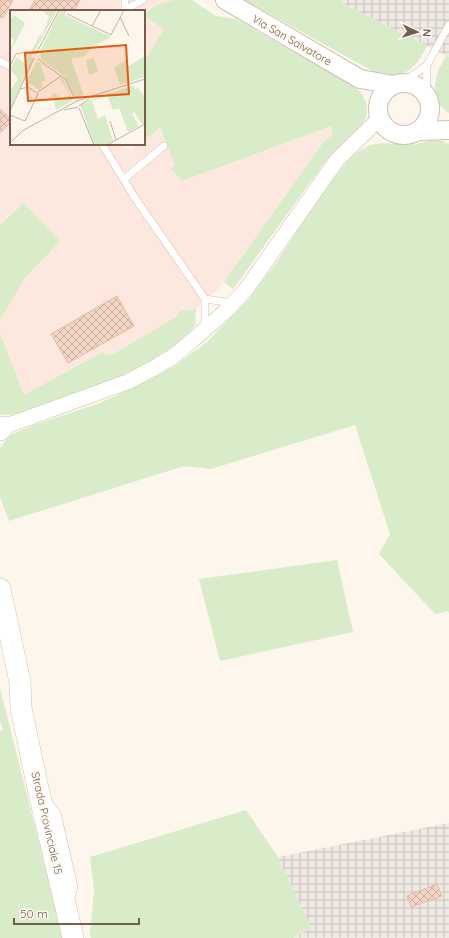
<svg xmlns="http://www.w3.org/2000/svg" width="449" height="938" font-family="Quicksand,sans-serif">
  <defs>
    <pattern id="industrial-grid" width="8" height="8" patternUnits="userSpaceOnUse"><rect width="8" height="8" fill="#efe9e4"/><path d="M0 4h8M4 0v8" fill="none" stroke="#c7c0bb"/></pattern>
    <pattern id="building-cross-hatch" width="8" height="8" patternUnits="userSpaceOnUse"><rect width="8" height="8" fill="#f3d5c3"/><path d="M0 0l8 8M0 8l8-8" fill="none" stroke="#cab0a1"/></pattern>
  </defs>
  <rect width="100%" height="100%" fill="#fdf6ec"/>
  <g fill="#fde8e0">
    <polygon points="0,0 174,0 149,8 144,14 144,11 11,11 11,144 122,144 125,148 132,149 138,144 144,144 144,140 159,128 183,181 331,126 333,134 322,144 224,282 217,290 196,309 180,311 176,317 112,356 101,353 24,395 0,333 0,320 25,278 60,241 24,203 0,225"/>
    <polygon points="144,16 164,29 144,62"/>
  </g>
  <g fill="url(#industrial-grid)">
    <polygon points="339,0 449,0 449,57 348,6"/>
    <polygon points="449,823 449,938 290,938 312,929 278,857"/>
  </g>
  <g fill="#d8ecc9">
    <path d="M 174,0 L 192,0 L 216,16 L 236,19 L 353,85 L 361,93 L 366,102 L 367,110 L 366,118 L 360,127 L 352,134 L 322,166 L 233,289 L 224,282 L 322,144 L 333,134 L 331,126 L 182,181 L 171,169 L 175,165 L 160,128 L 144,140 L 144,62 L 164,29 L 144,16 C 149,5 163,3 174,0 Z"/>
    <path d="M 244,0 L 339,0 L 348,6 L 427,46 C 415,70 403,80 376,73 Z"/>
    <path d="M 446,56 L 449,57 L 449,113 C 442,109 438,104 436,95 C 433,80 438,69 446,56 Z"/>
    <polygon points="432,140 441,141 449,144 449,614 448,611 435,614 379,554 390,534 355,425 211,469 184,466 9,521 0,497 0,449 8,436 34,425 100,403 134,387 174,366 206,343 248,300 276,263 319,198 345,164 354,154 370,145 383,143 411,145"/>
    <polygon points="24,203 60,241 25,278 0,320 0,225"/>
    <polygon points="196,309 195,326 172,349 130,374 17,414 0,415 0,333 24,395 101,353 112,355 176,317 180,311"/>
    <polygon points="337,560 353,632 220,661 199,579"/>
    <polygon points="0,688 63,938 0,938 0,732 3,730 0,721"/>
    <polygon points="246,810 278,857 312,929 290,938 91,938 90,932 94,890 90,857"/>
  </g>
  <g fill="url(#building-cross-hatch)" stroke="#e6bba3">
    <polygon points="0,0 13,0 3,18 0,17"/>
    <polygon points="35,0 80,0 74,11 29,11"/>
    <polygon points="0,109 11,119 11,122 0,133"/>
    <polygon points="117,296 134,326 68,363 51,334"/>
    <polygon points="437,884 442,896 411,907 407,896"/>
  </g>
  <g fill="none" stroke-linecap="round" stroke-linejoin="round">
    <g stroke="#d1beb0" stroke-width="8">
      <g id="service">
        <polyline points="125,10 143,0"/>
        <polyline points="125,11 125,0"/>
        <polyline points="0,61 11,67"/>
        <polyline points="401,84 427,65"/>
        <polyline points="426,95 427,65 449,25"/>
        <polyline points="102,144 135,198 205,299 205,329"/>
        <polyline points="124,179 164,146"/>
        <polyline points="205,299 233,303"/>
        <polyline points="47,801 57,813 74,887 70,900"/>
      </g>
    </g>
    <g stroke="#d1beb0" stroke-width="16">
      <polyline id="minor" points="3,427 127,382 154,368 175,355 194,339 228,309 247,288 337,160 380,118"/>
    </g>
    <g stroke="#d1beb0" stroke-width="20">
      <g id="tertiary">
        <polyline points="225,0 360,79 394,85"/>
        <circle cx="404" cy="109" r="26"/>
        <polyline points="418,131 449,130"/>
      </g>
    </g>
    <g stroke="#d6c0b0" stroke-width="22">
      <g id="secondary">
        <polyline points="0,430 3,427"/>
        <polyline points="0,589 20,682 21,708 37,784 73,938"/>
      </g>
    </g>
    <use href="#service" stroke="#fff" stroke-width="7"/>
    <use href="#minor" stroke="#fff" stroke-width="15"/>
    <use href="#tertiary" stroke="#fff" stroke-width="18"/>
    <use href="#secondary" stroke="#fff" stroke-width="21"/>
  </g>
  <g text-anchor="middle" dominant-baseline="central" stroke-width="4" stroke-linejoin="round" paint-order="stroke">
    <g font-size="11" fill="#7a5c4d" stroke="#fffaf3">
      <text transform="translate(292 40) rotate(30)">Via San Salvatore</text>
      <text transform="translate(47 823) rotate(77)">Strada Provinciale 15</text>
    </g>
  </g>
  <g transform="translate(10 10)">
    <rect width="135" height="135" fill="#fdf6ec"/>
    <path d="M 32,0 L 47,0 L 24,43 L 21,42 L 29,26 L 32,26 L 39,7 ZM 50,0 L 57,0 L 55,5 L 101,27 L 81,38 L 75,46 L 61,49 L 74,86 L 69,88 L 65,87 L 54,66 L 31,49 L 30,41 ZM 4,5 L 15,13 L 0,43 L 4,30 L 0,26 L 0,10 ZM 20,44 L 23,49 L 0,99 L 0,81 L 8,69 L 0,59 L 7,47 L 15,54 ZM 135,46 L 135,67 L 110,75 L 104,58 L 116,50 L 119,56 ZM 84,48 L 88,62 L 79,65 L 76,50 ZM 27,51 L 48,64 L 30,54 L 36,70 L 31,73 L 33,76 L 29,80 L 20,73 L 19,75 L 16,72 ZM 52,67 L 63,90 L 46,100 L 44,91 L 40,87 L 44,83 L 53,89 L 60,85 L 50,69 ZM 124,75 L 125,79 L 128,77 L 135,88 L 135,113 L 132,114 L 124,102 L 122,104 L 129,116 L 118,122 L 109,98 L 103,100 L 97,85 L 82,91 L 88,109 L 95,105 L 103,131 L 95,135 L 84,135 L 70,94 Z" fill="#d8ecc9"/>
    <path fill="none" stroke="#c5b3a7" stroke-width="1" d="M 57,4 L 101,25 L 114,0M 110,7 L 119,26M 82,16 L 91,0M 26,44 L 49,0M 28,49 L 55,69 L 64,87M 0,56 L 6,44 L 16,42 L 25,44M 28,82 L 51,66M 69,96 L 79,89M 69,98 L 84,135M 54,100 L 68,97M 0,101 L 24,48M 0,105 L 15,111 L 28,84 L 18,77 L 10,79M 100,111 L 106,130M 0,133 L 12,121 L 67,91 L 135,69M 97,135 L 135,114"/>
    <path fill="#e8590c" fill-opacity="0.15" stroke="#e8590c" stroke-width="2" d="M 116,35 L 119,84 L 18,91 L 15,43 Z"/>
    <rect width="135" height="135" fill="none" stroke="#7a5c4d" stroke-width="2"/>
  </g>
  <g transform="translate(417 32) rotate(94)" stroke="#fffaf3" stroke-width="3" paint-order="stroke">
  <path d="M0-3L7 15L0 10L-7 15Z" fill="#7a5c4d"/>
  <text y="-6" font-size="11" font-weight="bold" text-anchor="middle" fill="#7a5c4d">N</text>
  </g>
  <path d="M14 918v6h125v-6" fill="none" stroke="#7a5c4d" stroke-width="2"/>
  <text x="20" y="918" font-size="12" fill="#7a5c4d" stroke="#fffaf3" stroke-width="3" paint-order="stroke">50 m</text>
</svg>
